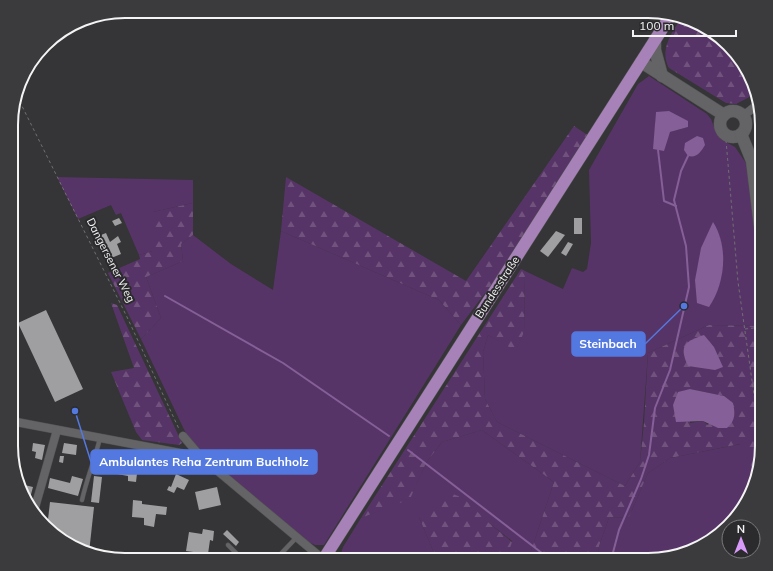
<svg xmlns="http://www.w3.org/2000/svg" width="773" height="571" font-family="Mulish,sans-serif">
  <defs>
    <pattern id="forest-firs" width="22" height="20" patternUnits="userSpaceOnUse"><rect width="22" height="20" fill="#573467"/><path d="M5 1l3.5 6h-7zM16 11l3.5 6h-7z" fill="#70527d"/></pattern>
  </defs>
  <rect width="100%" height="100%" fill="#353436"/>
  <g fill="#573467" fill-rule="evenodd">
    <path d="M 649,76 L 707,114 L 711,119 L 717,135 L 722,140 L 735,147 L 748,166 L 753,195 L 762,326 L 709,325 L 648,353 L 640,462 L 625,486 L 497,422 L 485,399 L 483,352 L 488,335 L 516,350 L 524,332 L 525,271 L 563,289 L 572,268 L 583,272 L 587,269 L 591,243 L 589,170 L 638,84 ZM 656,112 L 688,127 L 670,132 L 654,149 Z"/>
    <polygon points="57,177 193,180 193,203 153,212 153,251 139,255 121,213 116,215 111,205 78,219"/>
    <polygon points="281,231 439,300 461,325 324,545 315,545 303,539 190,442 141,339 161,318 146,277 183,261 181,244 193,235 231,264 273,290"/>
    <polygon points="482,430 554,482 528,560 506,560 512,541 489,523 419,517 437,560 339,560 343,547 361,518 410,498 426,463 442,442"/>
    <polygon points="741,444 756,476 753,490 734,521 698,548 648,560 598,560 599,546 609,518 629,517 648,473 670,458"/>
  </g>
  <g fill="url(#forest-firs)" fill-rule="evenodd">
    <path d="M 682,17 L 691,20 L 723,39 L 750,75 L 755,94 L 736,104 L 726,103 L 669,68 C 659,49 672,33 682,17 Z"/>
    <polygon points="574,126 592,138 491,296 485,293 461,325 439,300 281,231 286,177 466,281"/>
    <polygon points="193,203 193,235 181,244 183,261 146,277 161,318 141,339 108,273 140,259 139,255 153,251 153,212"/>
    <path d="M 521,269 L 525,271 L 524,332 L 516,351 L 488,335 L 483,352 L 485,399 L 497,422 L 625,486 L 640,462 L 644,423 L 648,353 L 709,325 L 762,326 L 762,454 L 756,476 L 740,444 L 670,458 L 648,473 L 629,517 L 609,518 L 599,546 L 598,560 L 528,560 L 554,482 L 482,430 L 442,442 L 426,463 L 410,499 L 361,518 ZM 690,389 L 724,396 L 708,425 L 703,421 L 690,423 Z"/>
    <polygon points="111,303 117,305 182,443 179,445 142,440 136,432 111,372 134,368"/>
    <polygon points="453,494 463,498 489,523 512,542 506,560 437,560 419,517 434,502"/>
  </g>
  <g fill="#855f98">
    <polygon points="669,111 688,121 688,127 670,132 664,151 653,149 656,112"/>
    <path d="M 697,136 L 703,138 L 705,145 C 700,153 697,158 688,156 L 684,150 L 685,143 Z"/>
    <path d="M 713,222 C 729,247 725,284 709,307 L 697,303 L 695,280 L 701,248 Z"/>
    <path d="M 704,335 L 714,347 L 723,367 L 715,370 L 688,366 C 678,345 686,341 704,335 Z"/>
    <path d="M 690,389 L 724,396 L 733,403 C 735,413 736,420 727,428 L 718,428 L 703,421 L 676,422 L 673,405 L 678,392 Z"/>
  </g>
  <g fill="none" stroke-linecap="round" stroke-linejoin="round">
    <g stroke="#855f98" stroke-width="2">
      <polyline points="658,150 664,201 676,206"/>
      <polyline points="165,296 283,363 389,436"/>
      <polyline points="408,450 551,560"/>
      <polyline points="611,560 619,530 641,479 649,455 655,408 670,370 689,287 686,246 674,200 681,171 688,156"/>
    </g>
  </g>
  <g fill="#9f9ea0">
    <polygon points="119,218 122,223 115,226 112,221"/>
    <rect x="574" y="218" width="8" height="16"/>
    <polygon points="556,231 565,235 548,257 540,251"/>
    <polygon points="106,233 110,242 118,236 121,242 117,244 121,254 109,259 103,245 100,246 96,237"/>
    <polygon points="568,242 573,244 566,256 561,253"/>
    <polygon points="46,310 83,389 55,402 18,323"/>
    <polygon points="33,443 45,445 42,460 35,458 36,452 32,451"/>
    <polygon points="64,443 77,445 76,455 62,453"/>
    <polygon points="60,456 64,456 63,463 59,462"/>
    <polygon points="119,463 138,465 136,482 128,481 128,476 117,474"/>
    <polygon points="176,474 189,480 184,490 177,487 174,493 167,490 169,486 171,487"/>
    <polygon points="72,476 83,479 78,496 48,488 50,478 70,483"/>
    <polygon points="94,476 102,477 99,503 91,502"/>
    <polygon points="20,484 33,487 30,498 23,496"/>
    <polygon points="217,487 221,505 199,510 195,492"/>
    <polygon points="133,500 142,501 142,504 167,507 166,515 156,514 154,527 144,525 144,518 132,517"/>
    <polygon points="50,502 94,507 89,553 82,551 50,532 47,528"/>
    <polygon points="203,529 214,531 213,541 210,540 208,554 186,551 189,532 202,534"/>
    <polygon points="227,530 239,542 236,546 223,534"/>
  </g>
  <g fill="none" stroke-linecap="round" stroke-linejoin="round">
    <g stroke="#515052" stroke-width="5">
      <g id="lane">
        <path d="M 82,500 C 87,478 95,459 100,438"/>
        <polyline points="228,545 243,560"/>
        <polyline points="275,560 296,538"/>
      </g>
    </g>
    <g stroke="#515052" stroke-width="9">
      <g id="street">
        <polyline points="743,116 757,105"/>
        <polyline points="11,421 201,457"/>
        <polyline points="183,436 201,457 324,560"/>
        <polyline points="34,511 57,430"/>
      </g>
    </g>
    <g stroke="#515052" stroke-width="13">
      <g id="secondary">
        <polyline points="655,39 655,50 662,76"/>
        <polyline points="641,62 724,115"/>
        <circle cx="733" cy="124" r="13"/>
        <polyline points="741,134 752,161 762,243"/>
      </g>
    </g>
    <g stroke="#515052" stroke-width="13">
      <polyline id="primary" points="323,560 671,15"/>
    </g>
    <g stroke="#706f71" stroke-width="1" stroke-dasharray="3 3" stroke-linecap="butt">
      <polyline points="644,11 658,19"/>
      <polyline points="17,96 127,317 179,429"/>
      <path d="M 716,121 C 717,135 723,137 734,143"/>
      <polyline points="726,140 738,282 762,451"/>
      <polyline points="745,329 762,327"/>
      <polyline points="304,553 306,560"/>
    </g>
    <use href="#lane" stroke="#646365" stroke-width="4"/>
    <use href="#street" stroke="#646365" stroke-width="8"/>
    <use href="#secondary" stroke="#646365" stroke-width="12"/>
    <use href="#primary" stroke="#a682b8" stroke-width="12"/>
  </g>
  <g text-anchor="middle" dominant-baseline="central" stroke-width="4" stroke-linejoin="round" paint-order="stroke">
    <g font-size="11" fill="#f5f4f5" stroke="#2b2a2c">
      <text transform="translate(111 260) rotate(63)">Dangersener Weg</text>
      <text transform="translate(497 287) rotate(-57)">Bundesstraße</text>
    </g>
  </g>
  <path d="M0 0H773V571H0ZM125 18H648A107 107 0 0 1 755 125V446A107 107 0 0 1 648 553H125A107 107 0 0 1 18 446V125A107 107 0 0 1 125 18Z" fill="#3b3a3c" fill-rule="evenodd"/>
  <path fill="none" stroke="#f5f4f5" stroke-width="2" d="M125 18H648A107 107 0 0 1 755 125V446A107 107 0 0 1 648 553H125A107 107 0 0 1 18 446V125A107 107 0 0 1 125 18Z"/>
  <path fill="none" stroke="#5378df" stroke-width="1.5" d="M684 306L645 344M75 411L91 462"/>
  <g fill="#5378df" stroke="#2b2a2c" stroke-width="1.5">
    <circle cx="684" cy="306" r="4"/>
    <circle cx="75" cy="411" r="4"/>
  </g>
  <g fill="#5378df" stroke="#5378df" stroke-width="1.5">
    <rect x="572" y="332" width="73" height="24" rx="4"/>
    <rect x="91" y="450" width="226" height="24" rx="4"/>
  </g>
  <g font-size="12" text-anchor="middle" font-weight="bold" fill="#fff">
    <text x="608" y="348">Steinbach</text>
    <text x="204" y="466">Ambulantes Reha Zentrum Buchholz</text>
  </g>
  <g transform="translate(741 539)"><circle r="19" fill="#2b2a2c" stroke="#7c7b7c"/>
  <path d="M0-3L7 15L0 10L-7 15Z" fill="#d89af8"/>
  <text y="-6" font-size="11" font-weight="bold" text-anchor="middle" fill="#f5f4f5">N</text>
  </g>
  <path d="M633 30v6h103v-6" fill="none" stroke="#f5f4f5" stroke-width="2"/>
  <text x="639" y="30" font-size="12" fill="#f5f4f5" stroke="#2b2a2c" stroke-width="3" paint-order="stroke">100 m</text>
</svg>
